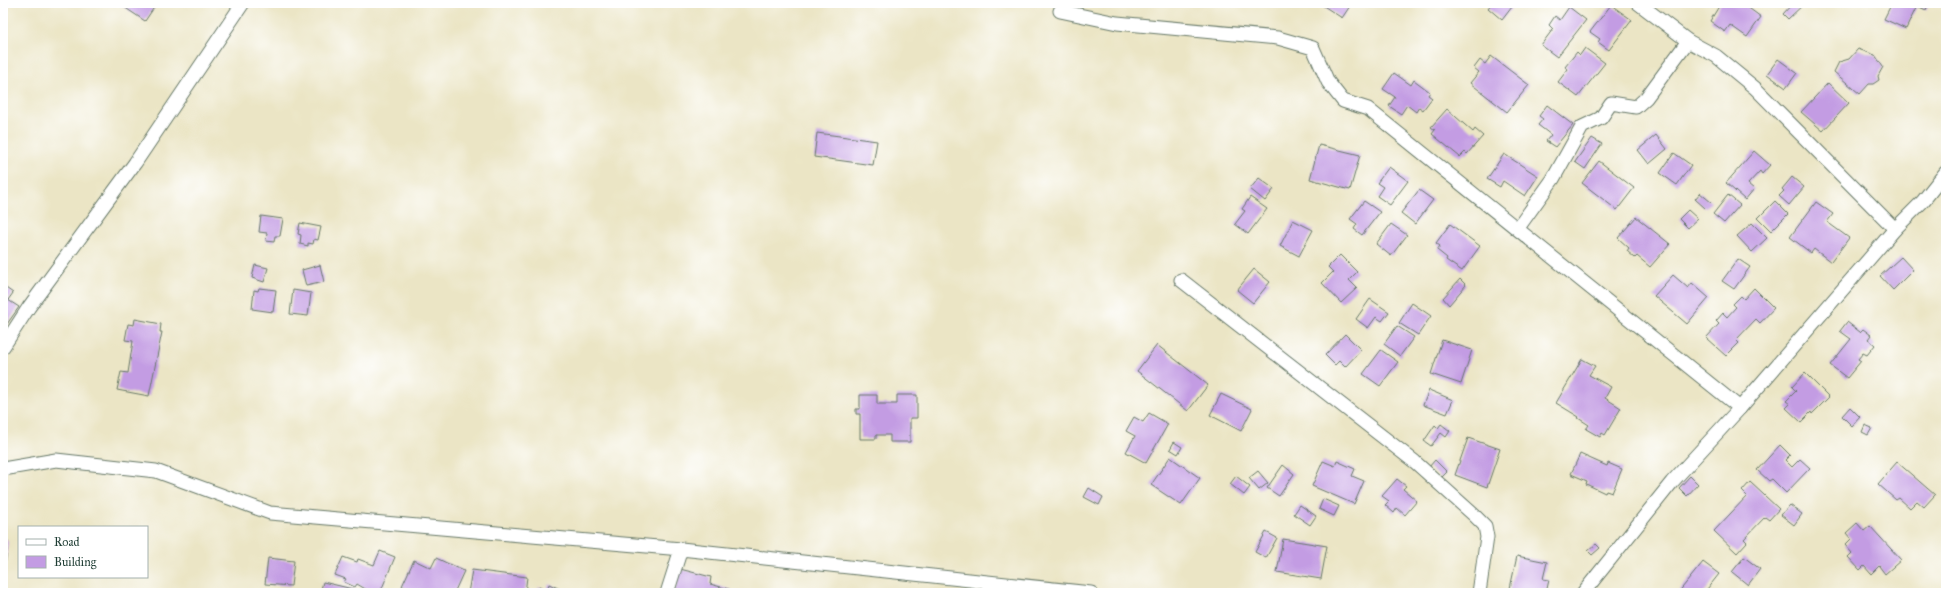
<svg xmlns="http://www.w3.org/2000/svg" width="1949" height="596" font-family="'IM FELL Great Primer',serif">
  <rect width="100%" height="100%" fill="#fff"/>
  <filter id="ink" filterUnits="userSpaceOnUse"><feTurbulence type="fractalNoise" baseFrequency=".025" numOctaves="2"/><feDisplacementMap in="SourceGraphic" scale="8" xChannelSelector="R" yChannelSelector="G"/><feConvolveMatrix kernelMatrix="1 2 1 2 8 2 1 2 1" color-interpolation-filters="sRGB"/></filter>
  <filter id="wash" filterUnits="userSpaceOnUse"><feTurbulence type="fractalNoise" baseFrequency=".012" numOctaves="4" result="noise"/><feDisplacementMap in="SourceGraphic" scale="16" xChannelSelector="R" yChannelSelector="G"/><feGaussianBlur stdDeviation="0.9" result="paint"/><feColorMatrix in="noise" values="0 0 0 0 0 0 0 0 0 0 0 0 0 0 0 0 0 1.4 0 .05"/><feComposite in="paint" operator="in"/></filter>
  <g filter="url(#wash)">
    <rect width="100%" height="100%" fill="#ebe5c5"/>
    <g id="blocks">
      <g fill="#c39ce3">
        <polygon points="118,3 157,3 145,21"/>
        <polygon points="1319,3 1352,3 1342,18"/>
        <polygon points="1492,3 1507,3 1512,7 1502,20 1488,8"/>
        <polygon points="1721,3 1746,3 1748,5 1746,6 1761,17 1747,37 1730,25 1725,32 1710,21"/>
        <polygon points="1793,3 1805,3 1788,19 1783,14"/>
        <polygon points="1892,3 1929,3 1926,10 1917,6 1906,29 1884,19"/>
        <polygon points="1611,5 1632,20 1609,50 1598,42 1600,39 1590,32"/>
        <polygon points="1569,7 1586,20 1557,57 1541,45 1553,29 1549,25 1555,16 1560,20"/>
        <polygon points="1585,48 1605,63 1578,97 1558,82 1568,69 1565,67 1577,52 1580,55"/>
        <polygon points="1858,49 1875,55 1883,67 1878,76 1879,80 1873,84 1869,84 1860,94 1834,72 1839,62 1849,59"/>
        <polygon points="1491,56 1529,85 1507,112 1470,83 1479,72 1474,68 1480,60 1485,64"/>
        <polygon points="1778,59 1797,73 1786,88 1767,74"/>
        <polygon points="1394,73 1411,85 1414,80 1430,92 1428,95 1432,98 1423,110 1419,107 1416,112 1407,105 1401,114 1389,106 1395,97 1383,89"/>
        <polygon points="1828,83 1849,103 1823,131 1801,112"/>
        <polygon points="1547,105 1573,125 1555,147 1546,141 1551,135 1538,125 1543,119 1539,116"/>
        <polygon points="1447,109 1473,132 1475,129 1483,136 1467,154 1465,152 1460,157 1432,134 1435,130 1431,127"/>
        <polygon points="817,133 877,141 873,165 814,157"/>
        <polygon points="1656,135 1667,149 1649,164 1638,150"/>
        <polygon points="1592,138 1602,144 1585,169 1575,162"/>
        <polygon points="1319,145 1360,155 1350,190 1310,179"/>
        <polygon points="1754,151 1770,165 1762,174 1760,171 1748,184 1754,189 1745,200 1726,183"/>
        <polygon points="1674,153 1691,165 1677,185 1660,173"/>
        <polygon points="1504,154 1538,176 1525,196 1503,181 1500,187 1487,179"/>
        <polygon points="1599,161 1634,188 1617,210 1582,183"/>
        <polygon points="1389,167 1408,181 1390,205 1377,196 1383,187 1377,183"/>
        <polygon points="1792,177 1804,187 1789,205 1779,196 1784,191 1782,189"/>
        <polygon points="1259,178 1274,189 1265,201 1250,189"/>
        <polygon points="1419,190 1433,200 1415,224 1401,213"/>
        <polygon points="1700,193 1711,202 1705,208 1695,199"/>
        <polygon points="1728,195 1740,205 1724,223 1713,214"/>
        <polygon points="1250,197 1267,209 1248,234 1235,224 1245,211 1242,209"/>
        <polygon points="1364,201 1380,212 1362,235 1354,229 1357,224 1350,219"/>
        <polygon points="1775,201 1788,214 1771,231 1758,218"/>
        <polygon points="1816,202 1833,214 1827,222 1849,238 1831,262 1814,249 1811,253 1790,237"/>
        <polygon points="1688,210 1698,219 1688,228 1679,219"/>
        <polygon points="261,216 283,219 280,236 275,236 274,242 266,241 267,233 259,232"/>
        <polygon points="1636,217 1670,244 1650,267 1637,256 1635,258 1627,251 1629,248 1618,238"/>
        <polygon points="1293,220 1313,230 1299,256 1280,246"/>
        <polygon points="300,223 321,227 318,240 314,239 313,244 308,243 308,246 300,244 301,235 298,234"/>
        <polygon points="1752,223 1767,238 1752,252 1737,236"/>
        <polygon points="1391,224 1407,235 1391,256 1376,244"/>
        <polygon points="1450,224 1480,246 1462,271 1446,260 1447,258 1437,250 1440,246 1436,243"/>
        <polygon points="1340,255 1357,272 1349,280 1357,288 1341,303 1322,283 1333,272 1328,267"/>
        <polygon points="1901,257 1913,270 1893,290 1880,276"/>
        <polygon points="1738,259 1750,267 1734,289 1722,281"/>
        <polygon points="255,265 268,268 264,282 252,278"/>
        <polygon points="320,265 324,282 306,286 302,270"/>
        <polygon points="1254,269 1270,282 1253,303 1237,290"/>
        <polygon points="1673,275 1688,288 1692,283 1709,298 1687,324 1654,296"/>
        <polygon points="1460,279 1466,285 1449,305 1443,298"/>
        <polygon points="3,286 13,293 8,300 19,307 7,324 3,321"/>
        <polygon points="259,288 276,290 273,312 252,309 254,290 258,291"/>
        <polygon points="1754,288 1774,308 1760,323 1756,319 1736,340 1739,343 1726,356 1706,338 1719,324 1716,321 1723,313 1727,317 1736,307 1733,304 1741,296 1744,299"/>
        <polygon points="293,290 311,293 308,316 290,314"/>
        <polygon points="1370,299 1389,312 1382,321 1376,317 1368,328 1356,319"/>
        <polygon points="1412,303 1431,316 1418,335 1399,323"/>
        <polygon points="135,319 161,324 160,332 162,332 149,396 117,390 121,372 128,373 133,341 125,340 128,324 134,325"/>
        <polygon points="1847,322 1860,332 1863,329 1871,335 1868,339 1875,345 1867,355 1863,353 1858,359 1861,361 1847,378 1830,365 1851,339 1840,331"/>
        <polygon points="1397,326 1414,337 1400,356 1384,344"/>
        <polygon points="1345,334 1361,350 1345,367 1339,361 1335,365 1325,355"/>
        <polygon points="1442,340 1472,350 1461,384 1431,374"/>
        <polygon points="1157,345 1208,385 1188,411 1137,371"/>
        <polygon points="1381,350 1398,362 1380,386 1363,374"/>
        <polygon points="1582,359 1595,366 1589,375 1611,387 1605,398 1621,408 1605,435 1602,433 1600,437 1586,429 1589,425 1578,418 1579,417 1556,403"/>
        <polygon points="1805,373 1829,397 1812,414 1811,412 1801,422 1786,408 1790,404 1786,401 1796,391 1792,387"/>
        <polygon points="1429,390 1453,400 1447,414 1423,405"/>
        <polygon points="1221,394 1252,409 1241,431 1210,415"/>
        <polygon points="860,395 877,395 877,404 897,404 897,395 917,395 917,418 910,418 910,442 890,442 890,435 876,435 876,439 860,439 860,414 856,414 856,409 860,409"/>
        <polygon points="1850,407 1860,417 1852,426 1842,416"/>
        <polygon points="1149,413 1168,424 1146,463 1126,452 1135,436 1126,431 1134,417 1143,422"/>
        <polygon points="1441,424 1450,431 1446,437 1441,433 1431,446 1424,441 1435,425 1438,428"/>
        <polygon points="1865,425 1872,428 1868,435 1862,432"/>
        <polygon points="1468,438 1500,449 1487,487 1455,475"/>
        <polygon points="1174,442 1182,447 1178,454 1170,449"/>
        <polygon points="1780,445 1790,455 1785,460 1792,467 1800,459 1810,468 1786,493 1772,479 1769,481 1757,470"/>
        <polygon points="1580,454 1607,466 1608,463 1622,469 1612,493 1606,491 1605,493 1586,484 1587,481 1571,474"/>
        <polygon points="1170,457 1200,478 1181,505 1151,485"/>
        <polygon points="1435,460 1447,472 1441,478 1429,467"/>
        <polygon points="1323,461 1335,466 1337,461 1355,469 1352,476 1364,481 1354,504 1312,486"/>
        <polygon points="1897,462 1935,495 1924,507 1917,501 1910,508 1899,498 1896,500 1878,484"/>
        <polygon points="1283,465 1294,474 1279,496 1267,488"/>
        <polygon points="1258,471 1268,483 1259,490 1249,478"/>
        <polygon points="1236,476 1250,487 1244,495 1230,484"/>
        <polygon points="1690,476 1698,484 1687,496 1679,488"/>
        <polygon points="1397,479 1406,486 1403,489 1417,501 1405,515 1397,508 1394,513 1385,505 1389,501 1382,496"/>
        <polygon points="1750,482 1779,509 1769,520 1765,517 1744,539 1747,542 1737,553 1714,531 1747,496 1742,491"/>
        <polygon points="1089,488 1103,497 1099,505 1084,497"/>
        <polygon points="1323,499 1339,506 1334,516 1319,509"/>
        <polygon points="1300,505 1316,516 1310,525 1294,514"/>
        <polygon points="1790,505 1802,514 1794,525 1781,515"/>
        <polygon points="1857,523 1864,531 1870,526 1901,560 1885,574 1879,566 1871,574 1864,566 1860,570 1848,557 1852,553 1845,545 1851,539 1846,533"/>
        <polygon points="1266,532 1277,538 1266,558 1255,552"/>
        <polygon points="3,539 8,540 5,567 3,567"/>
        <polygon points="1283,539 1327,546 1321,579 1277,572"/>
        <polygon points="1596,544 1600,548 1592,555 1588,551"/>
        <polygon points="380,551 395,557 380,593 372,593 357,584 355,587 344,582 346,579 335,575 343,557 357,562 358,559 374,565"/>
        <polygon points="1517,556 1547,562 1543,579 1549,580 1546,593 1509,593"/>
        <polygon points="1744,557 1760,569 1748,585 1732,572"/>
        <polygon points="268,558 294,561 291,586 265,584"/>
        <polygon points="436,558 464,571 454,593 418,593 402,586 414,560 431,568"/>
        <polygon points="1703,562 1719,574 1704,593 1678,593"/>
        <polygon points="680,569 711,577 710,584 732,590 732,593 674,593"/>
        <polygon points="472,570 527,577 525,593 468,593"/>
        <polygon points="323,582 357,590 356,593 320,593"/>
        <polygon points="549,584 569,593 536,593 539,587 547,591"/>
      </g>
    </g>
  </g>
  <g filter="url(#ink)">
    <use href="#blocks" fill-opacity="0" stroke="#667867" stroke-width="1"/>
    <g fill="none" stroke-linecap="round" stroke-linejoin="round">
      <g stroke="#667867" stroke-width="15">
        <g id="minor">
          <polyline points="1638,3 1688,41 1716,56 1755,88 1895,229"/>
          <polyline points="1060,11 1117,23 1278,38 1313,48 1328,82 1343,101 1368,109 1740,408"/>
          <polyline points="1518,228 1553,179 1582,127 1601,118 1611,103 1636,107 1646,98 1688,41"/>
          <polyline points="1181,280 1415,462 1474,515 1485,526 1487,537 1479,593"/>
          <polyline points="3,347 29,307 135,163 243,3"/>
          <polyline points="3,469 56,460 156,471 270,513 681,549 1091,593"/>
          <polyline points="667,593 681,549"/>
          <polyline points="1583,593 1672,482 1740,408 1895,229 1923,201 1946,172"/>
        </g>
      </g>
      <use href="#minor" stroke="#fff" stroke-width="13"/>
    </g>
  </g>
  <rect width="1949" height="596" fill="none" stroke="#fff" stroke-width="16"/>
  <rect x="18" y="526" width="130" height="52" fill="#ffffff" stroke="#a5b1ae"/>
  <rect x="26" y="539" width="20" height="6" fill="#ffffff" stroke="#a5b1ae"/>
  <text x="54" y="546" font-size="12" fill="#1f3d34">Road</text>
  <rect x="26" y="556" width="20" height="12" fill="#c39ce3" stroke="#a5b1ae"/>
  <text x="54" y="566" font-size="12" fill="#1f3d34">Building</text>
</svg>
